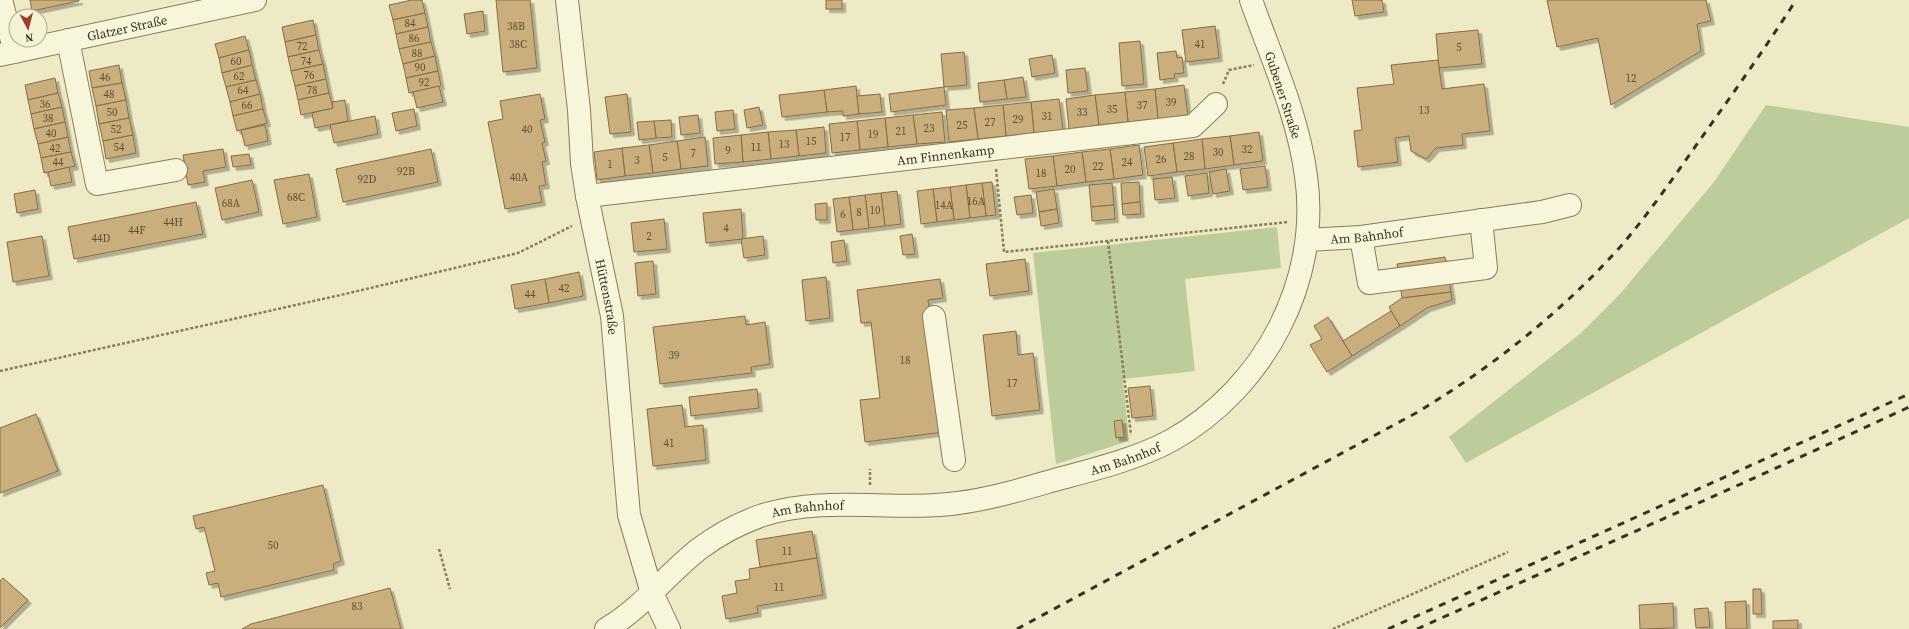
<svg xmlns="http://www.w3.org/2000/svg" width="1909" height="629" font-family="'Source Serif 4',serif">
  <defs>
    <filter id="shadow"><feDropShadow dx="3.5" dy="3.5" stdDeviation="0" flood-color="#0004"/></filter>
  </defs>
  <rect width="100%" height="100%" fill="#eeeac6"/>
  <g fill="#bccc9a">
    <polygon points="1766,105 1909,127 1909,218 1466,463 1449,437 1581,333 1620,294 1714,182"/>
    <polygon points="1277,227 1281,268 1185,279 1195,371 1123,379 1129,441 1056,464 1033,253"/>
  </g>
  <g fill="#cbae7d" stroke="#886c42" filter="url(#shadow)">
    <polygon points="30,0 79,0 79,1 32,11"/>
    <polygon points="412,0 422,0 425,13 393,20 389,5"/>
    <polygon points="496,0 530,0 537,68 503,72"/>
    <rect x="826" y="0" width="16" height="9"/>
    <polygon points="1352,0 1382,0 1384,12 1355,16"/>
    <polygon points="1547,0 1706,0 1711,21 1697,24 1701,51 1611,105 1598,38 1557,47"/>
    <polygon points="483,11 485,31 467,34 464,14"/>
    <polygon points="425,13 428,27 396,34 393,20"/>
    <polygon points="313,20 316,35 285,42 282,27"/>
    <polygon points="1215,26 1219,58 1186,62 1182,30"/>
    <polygon points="428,27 431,42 399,49 396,34"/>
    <polygon points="1478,30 1482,64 1439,68 1436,34"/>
    <polygon points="316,35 319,50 288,57 285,42"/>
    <polygon points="245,36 249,50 219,58 215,44"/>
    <polygon points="1140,41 1144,84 1122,86 1119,43"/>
    <polygon points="431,42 435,56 403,64 399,49"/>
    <polygon points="249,50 252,65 222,73 219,58"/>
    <polygon points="319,50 323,64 291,71 288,57"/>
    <polygon points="1176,51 1177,58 1182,57 1184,73 1174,74 1175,78 1160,80 1157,53"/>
    <polygon points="964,52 967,85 944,87 941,54"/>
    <polygon points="1052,55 1055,73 1032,77 1029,59"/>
    <polygon points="435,56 438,71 406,78 403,64"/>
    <polygon points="1438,60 1442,89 1484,84 1490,131 1462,134 1463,145 1436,148 1426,159 1411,151 1409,136 1395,138 1398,162 1358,167 1354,131 1362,130 1357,88 1394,84 1391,65"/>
    <polygon points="323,64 326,79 295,86 291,71"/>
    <polygon points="119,65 122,83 92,88 89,71"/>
    <polygon points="252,65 256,80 226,87 222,73"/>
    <polygon points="1085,68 1088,91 1068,93 1066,70"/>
    <polygon points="438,71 441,86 409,93 406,78"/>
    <polygon points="1023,77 1026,97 1007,99 1004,80"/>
    <polygon points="55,78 58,93 28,100 25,85"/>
    <polygon points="326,79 329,93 298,100 295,86"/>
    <polygon points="256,80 260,94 230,102 226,87"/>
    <polygon points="1004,80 1007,99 980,102 978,83"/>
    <polygon points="122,83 126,100 96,106 92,88"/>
    <polygon points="1184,85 1188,115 1158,119 1155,89"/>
    <polygon points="439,86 443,102 417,108 413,92"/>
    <polygon points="856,86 859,114 843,116 843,111 827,112 824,90"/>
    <polygon points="944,87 946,105 891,112 889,94"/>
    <polygon points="1155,89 1158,119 1128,122 1125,92"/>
    <polygon points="824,90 827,112 782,117 779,95"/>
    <polygon points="1125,92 1128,122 1099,125 1095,95"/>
    <polygon points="58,93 62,107 31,114 28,100"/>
    <polygon points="329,93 333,108 301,115 298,100"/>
    <polygon points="260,94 263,109 233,116 230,102"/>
    <polygon points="540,94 545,119 540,120 545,142 542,143 546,161 542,162 546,185 539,186 542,202 505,209 488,122 503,119 500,101"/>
    <polygon points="627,94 631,132 610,134 605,97"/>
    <polygon points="880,94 882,112 859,114 857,96"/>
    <polygon points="1095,95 1099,125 1069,129 1066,99"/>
    <polygon points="1059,99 1063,130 1034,133 1031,102"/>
    <polygon points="126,100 129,118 99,124 96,106"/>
    <polygon points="345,100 348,121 315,128 312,113 333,108 332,102"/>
    <polygon points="1031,102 1034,133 1006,136 1003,105"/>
    <polygon points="1003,105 1006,136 978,139 974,108"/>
    <polygon points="62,107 65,122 34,129 31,114"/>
    <polygon points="759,107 763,125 747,128 744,110"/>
    <polygon points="974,108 978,139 949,142 946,110"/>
    <polygon points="263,109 267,123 237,131 233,116"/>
    <polygon points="414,109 417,126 396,131 392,113"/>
    <polygon points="733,110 735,129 717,131 715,112"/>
    <polygon points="942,112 945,142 917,144 913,115"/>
    <polygon points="698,115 700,133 681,135 679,117"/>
    <polygon points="913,115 917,144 888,147 885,118"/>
    <polygon points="375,116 378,134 334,143 330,125"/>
    <polygon points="129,118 133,135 103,141 99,124"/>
    <polygon points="885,118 888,147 860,150 857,121"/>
    <polygon points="671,120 672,137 656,138 654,121"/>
    <polygon points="654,121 656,138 639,140 637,122"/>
    <polygon points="857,121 860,150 832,153 829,124"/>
    <polygon points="65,122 68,137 38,144 34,129"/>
    <polygon points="265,125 268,141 245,146 241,130"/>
    <polygon points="824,127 826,153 799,156 796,130"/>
    <polygon points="796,130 799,156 771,159 768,132"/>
    <polygon points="768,132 771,159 743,162 741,135"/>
    <polygon points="1259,132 1263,161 1234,165 1230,136"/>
    <polygon points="133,135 136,153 106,159 103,141"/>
    <polygon points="741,135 743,162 715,164 713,138"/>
    <polygon points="1230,136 1234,165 1205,169 1202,139"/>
    <polygon points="68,137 71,152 41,158 38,144"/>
    <polygon points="705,137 708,166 681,169 677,141"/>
    <polygon points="1202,139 1205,169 1177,172 1173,143"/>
    <polygon points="677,141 681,169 653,173 649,145"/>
    <polygon points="1173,143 1177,172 1148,176 1144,147"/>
    <polygon points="649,145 653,173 625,176 622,148"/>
    <polygon points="1139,145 1143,175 1114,179 1110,149"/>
    <polygon points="622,148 625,176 597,180 594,152"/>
    <polygon points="223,149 226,167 203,171 205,182 188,185 183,155"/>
    <polygon points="431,149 438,182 343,202 336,169"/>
    <polygon points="1110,149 1114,179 1086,182 1082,152"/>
    <polygon points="71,152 75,166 44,173 41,158"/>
    <polygon points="1082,152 1086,182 1057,186 1053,156"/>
    <polygon points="249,154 251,165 233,167 231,156"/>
    <polygon points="1053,156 1057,186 1029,189 1025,159"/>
    <polygon points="1265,166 1268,187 1243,190 1240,169"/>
    <polygon points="69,167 72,182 51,186 48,172"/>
    <polygon points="1226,169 1230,191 1213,194 1209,172"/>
    <polygon points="1207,173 1209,193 1188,196 1185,176"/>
    <polygon points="309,174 317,217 283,224 274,180"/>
    <polygon points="1172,177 1175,198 1155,200 1153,179"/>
    <polygon points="252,180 259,212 222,220 215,188"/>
    <polygon points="992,182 996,215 986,216 982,183"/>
    <polygon points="1139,182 1140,202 1122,204 1121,183"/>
    <polygon points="982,183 986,216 970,218 966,185"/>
    <polygon points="1112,183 1114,205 1091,207 1089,185"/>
    <polygon points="966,185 970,218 954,220 950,187"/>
    <polygon points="950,187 954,220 937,222 933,189"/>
    <polygon points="933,189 937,222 921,224 917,191"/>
    <polygon points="1054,189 1057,209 1039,212 1036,192"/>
    <polygon points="35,190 38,209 17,213 14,194"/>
    <polygon points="897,191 901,224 885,226 881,193"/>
    <polygon points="881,193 885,226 869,228 865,195"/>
    <polygon points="865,195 869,228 853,230 849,197"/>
    <polygon points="1031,195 1033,213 1017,215 1014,197"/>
    <polygon points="849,197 853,230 837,232 833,199"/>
    <polygon points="196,202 203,234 74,259 68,227"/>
    <polygon points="1140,202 1141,214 1123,215 1122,204"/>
    <polygon points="827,203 827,220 816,220 815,204"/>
    <polygon points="1114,205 1115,219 1092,221 1091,207"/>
    <polygon points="741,209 743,239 706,243 703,213"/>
    <polygon points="1057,209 1059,223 1041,226 1039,212"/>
    <polygon points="664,219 667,249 634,252 631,223"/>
    <polygon points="912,234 915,254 903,255 900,236"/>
    <polygon points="42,236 49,276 13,282 7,242"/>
    <polygon points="763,236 765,255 744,258 741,239"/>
    <polygon points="844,240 847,261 833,263 831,242"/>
    <polygon points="1445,257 1451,292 1402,298 1397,264"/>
    <polygon points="1025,259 1029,291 990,296 986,264"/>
    <polygon points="653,261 656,294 638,296 635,263"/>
    <polygon points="579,272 583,296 549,303 545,279"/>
    <polygon points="826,277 830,318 806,321 802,280"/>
    <polygon points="545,279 549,303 515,309 511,285"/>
    <polygon points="940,279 943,298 928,300 944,432 865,442 860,400 880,398 871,322 861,323 857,290"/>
    <polygon points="1451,292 1452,300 1427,308 1400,326 1389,307 1402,298"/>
    <polygon points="1391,311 1400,326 1352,356 1343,341"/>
    <polygon points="745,316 746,325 765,322 770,364 751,367 752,373 660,384 653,327"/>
    <polygon points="1328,317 1352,356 1327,372 1310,345 1322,339 1314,326"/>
    <polygon points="1016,331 1018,355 1033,353 1040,410 992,416 983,335"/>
    <polygon points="1150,386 1153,416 1132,418 1128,388"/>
    <polygon points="757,389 759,408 691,416 689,397"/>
    <polygon points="682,405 685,427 703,425 706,460 653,466 647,409"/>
    <polygon points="36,414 58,471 0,493 0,428"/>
    <polygon points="1122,420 1124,437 1116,438 1114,421"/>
    <polygon points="323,485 341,561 333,564 334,570 221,597 218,583 209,585 206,573 215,571 204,527 196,529 193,516"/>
    <polygon points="812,531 817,558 760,567 756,540"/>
    <polygon points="817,558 823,595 757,606 758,613 726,619 722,596 737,593 735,581 750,579 749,569"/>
    <polygon points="3,578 28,600 0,628 0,581"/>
    <polygon points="390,588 401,629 242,629 251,624"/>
    <polygon points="1753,589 1761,589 1762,614 1753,614"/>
    <polygon points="1746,601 1747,629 1726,629 1725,602"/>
    <polygon points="1673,603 1674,628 1640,629 1639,605"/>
    <polygon points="1708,608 1710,627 1696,628 1694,609"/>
    <polygon points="1798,620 1798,629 1773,629 1773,621"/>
  </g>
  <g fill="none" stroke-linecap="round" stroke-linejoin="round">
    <g stroke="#897d5c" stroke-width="24">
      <g id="minor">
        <polyline points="1,0 15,52"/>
        <path id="s1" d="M 567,0 L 579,110 L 582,163 L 587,196 L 612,316 L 629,515 L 652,593 L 669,629"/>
        <polyline points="68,40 97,184 176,170"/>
        <path id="s2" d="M 0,55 L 255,0"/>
        <path id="s3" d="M 587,196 L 1193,126 L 1216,104"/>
        <polyline points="1361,237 1369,283 1486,268 1481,220"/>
        <path id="s4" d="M 1307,240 L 1361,237 L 1542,212 L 1570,205"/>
        <polyline points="934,317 954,460"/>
        <path id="s5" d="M 606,629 C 641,609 667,574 699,549 C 719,534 740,523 763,515 C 827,495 893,512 958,503 C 990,499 1020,490 1051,481 C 1091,470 1135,460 1172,440 C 1264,388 1321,281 1306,176 C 1298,115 1271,57 1251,0"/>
      </g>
    </g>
    <g stroke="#897d5c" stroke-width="2.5" stroke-dasharray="3 2" stroke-linecap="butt">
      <polyline points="1223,84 1229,70 1254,65"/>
      <polyline points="996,169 1004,252 1288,222"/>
      <polyline points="1108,241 1131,435"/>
      <polyline points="0,371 345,294 518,253 572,226"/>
      <polyline points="870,485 870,469"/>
      <polyline points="439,549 450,589"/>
      <polyline points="1333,629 1508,552"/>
    </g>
    <use href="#minor" stroke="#f8f6da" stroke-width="22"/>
    <g stroke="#3a3220" stroke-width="3" stroke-dasharray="7 7" stroke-linecap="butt">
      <path d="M 1017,629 L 1416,413 C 1491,368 1562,312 1621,246 C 1650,212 1676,174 1702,137 C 1734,92 1766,47 1796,0"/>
      <polyline points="1388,629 1909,394"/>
      <path d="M 1417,629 C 1581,555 1746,483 1909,407"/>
    </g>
  </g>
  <g text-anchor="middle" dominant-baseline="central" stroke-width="3" stroke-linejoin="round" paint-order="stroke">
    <g font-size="11" fill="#5e5137">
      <text x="410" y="23">84</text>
      <text x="516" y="26">38B</text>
      <text x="414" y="38">86</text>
      <text x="518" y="44">38C</text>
      <text x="1200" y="44">41</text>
      <text x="302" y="46">72</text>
      <text x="1459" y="47">5</text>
      <text x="417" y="53">88</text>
      <text x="236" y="61">60</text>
      <text x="306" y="61">74</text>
      <text x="420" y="67">90</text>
      <text x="309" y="75">76</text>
      <text x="239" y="76">62</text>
      <text x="105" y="77">46</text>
      <text x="1631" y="78">12</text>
      <text x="424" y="82">92</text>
      <text x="243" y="90">64</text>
      <text x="312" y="90">78</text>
      <text x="109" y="94">48</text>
      <text x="1171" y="102">39</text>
      <text x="45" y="104">36</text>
      <text x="247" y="105">66</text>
      <text x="1142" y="105">37</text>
      <text x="1112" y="109">35</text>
      <text x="1424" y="110">13</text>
      <text x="112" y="112">50</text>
      <text x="1082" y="112">33</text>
      <text x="1047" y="116">31</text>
      <text x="48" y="118">38</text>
      <text x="1018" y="119">29</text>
      <text x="990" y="122">27</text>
      <text x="962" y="125">25</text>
      <text x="929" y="128">23</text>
      <text x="116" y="129">52</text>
      <text x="527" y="129">40</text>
      <text x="901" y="131">21</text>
      <text x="51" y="133">40</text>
      <text x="873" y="134">19</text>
      <text x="845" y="137">17</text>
      <text x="811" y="141">15</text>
      <text x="784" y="144">13</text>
      <text x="119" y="147">54</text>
      <text x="756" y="147">11</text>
      <text x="55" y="148">42</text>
      <text x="1247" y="149">32</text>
      <text x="728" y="150">9</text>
      <text x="1218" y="152">30</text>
      <text x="693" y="153">7</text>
      <text x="1189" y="156">28</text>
      <text x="665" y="157">5</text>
      <text x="1161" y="159">26</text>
      <text x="637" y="160">3</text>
      <text x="58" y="162">44</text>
      <text x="1127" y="162">24</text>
      <text x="610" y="164">1</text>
      <text x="1098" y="166">22</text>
      <text x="1070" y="169">20</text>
      <text x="406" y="171">92B</text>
      <text x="1041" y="173">18</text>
      <text x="519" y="177">40A</text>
      <text x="367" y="179">92D</text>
      <text x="296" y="197">68C</text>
      <text x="976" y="201">16A</text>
      <text x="231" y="203">68A</text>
      <text x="944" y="205">14A</text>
      <text x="875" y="210">10</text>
      <text x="859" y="212">8</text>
      <text x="843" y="214">6</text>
      <text x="173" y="222">44H</text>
      <text x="726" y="228">4</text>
      <text x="137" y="230">44F</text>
      <text x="649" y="236">2</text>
      <text x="101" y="238">44D</text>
      <text x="564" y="288">42</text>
      <text x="530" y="294">44</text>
      <text x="674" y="355">39</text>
      <text x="905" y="360">18</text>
      <text x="1012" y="383">17</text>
      <text x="669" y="443">41</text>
      <text x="273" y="545">50</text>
      <text x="787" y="551">11</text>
      <text x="779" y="587">11</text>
      <text x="357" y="606">83</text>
    </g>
    <g font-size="13" fill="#3a3220" stroke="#f5f3d6">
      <text stroke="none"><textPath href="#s2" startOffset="130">Glatzer Straße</textPath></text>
      <text transform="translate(1283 95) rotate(72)">Gubener Straße</text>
      <text stroke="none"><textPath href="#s3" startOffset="361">Am Finnenkamp</textPath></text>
      <text stroke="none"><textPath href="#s4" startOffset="60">Am Bahnhof</textPath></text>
      <text stroke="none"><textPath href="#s1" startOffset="300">Hüttenstraße</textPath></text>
      <text stroke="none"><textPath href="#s5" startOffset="565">Am Bahnhof</textPath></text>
      <text stroke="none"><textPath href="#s5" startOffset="241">Am Bahnhof</textPath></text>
    </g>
  </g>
  <g transform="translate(28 28) rotate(173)"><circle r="19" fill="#f5f3d6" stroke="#aaa68d"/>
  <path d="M0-3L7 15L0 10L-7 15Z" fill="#97422d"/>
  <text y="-6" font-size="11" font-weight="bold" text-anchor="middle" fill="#3a3220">N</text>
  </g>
</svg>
